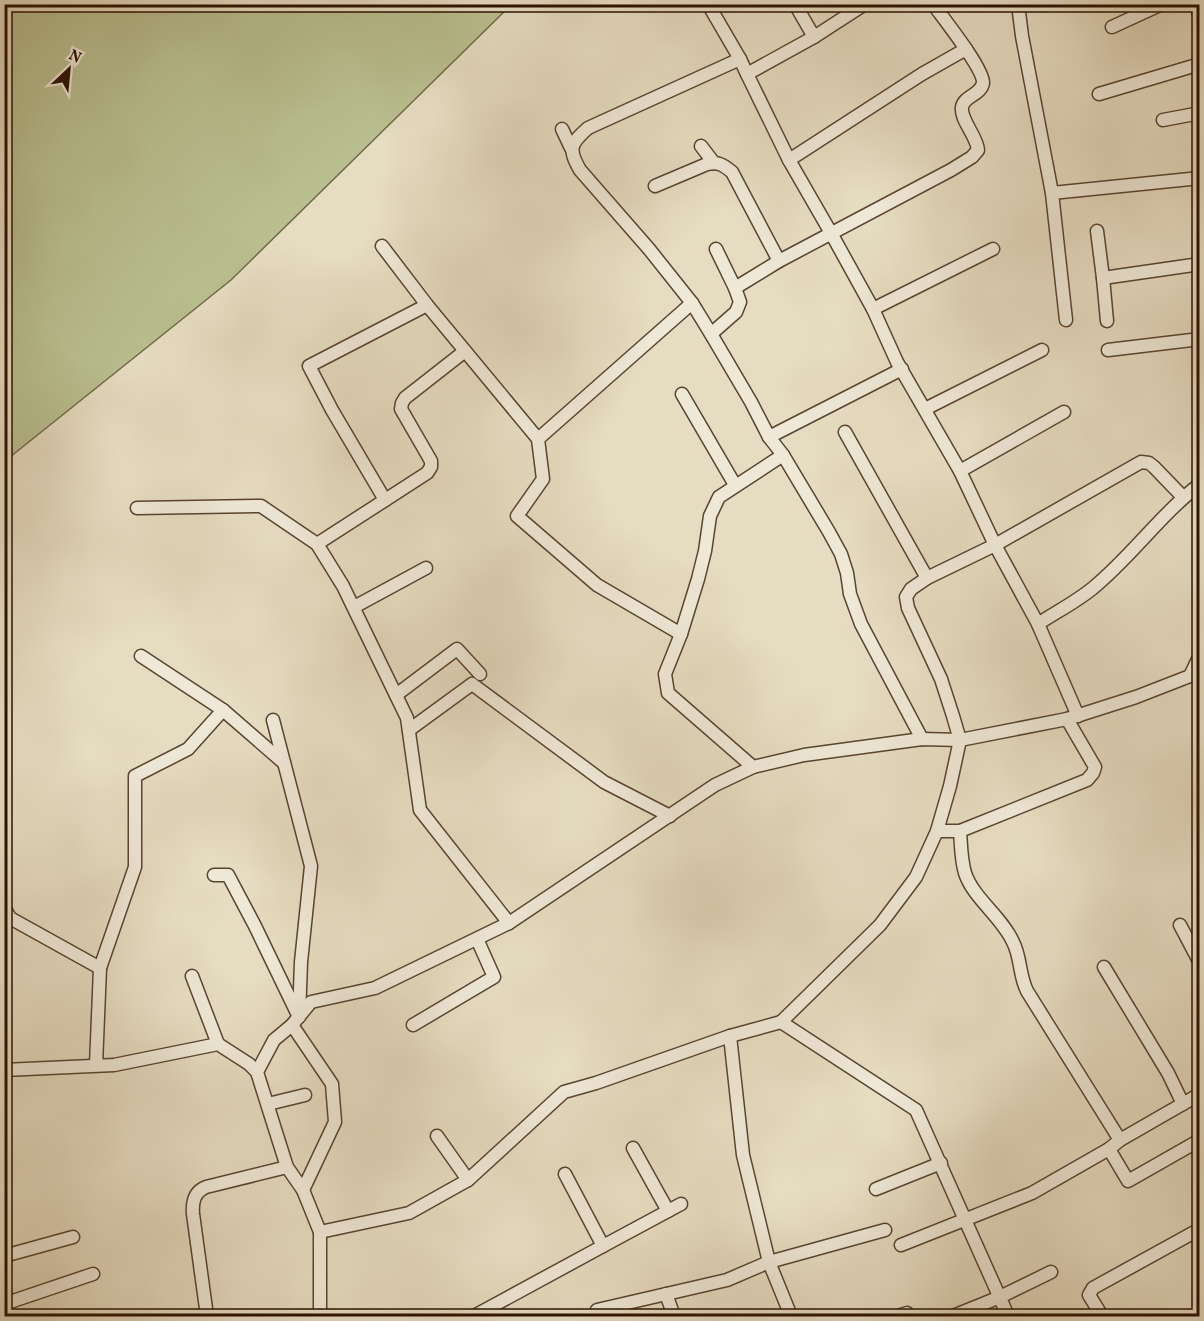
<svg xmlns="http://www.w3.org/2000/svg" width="1204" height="1321" font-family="Vollkorn,serif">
  <rect width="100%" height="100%" fill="#e6dcc1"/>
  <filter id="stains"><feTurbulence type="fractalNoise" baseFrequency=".00333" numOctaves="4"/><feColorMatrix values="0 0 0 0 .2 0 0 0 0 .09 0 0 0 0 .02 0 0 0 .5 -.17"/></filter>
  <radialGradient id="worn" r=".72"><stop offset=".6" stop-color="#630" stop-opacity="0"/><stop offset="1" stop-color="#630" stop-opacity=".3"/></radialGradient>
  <polygon fill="#b9bf90" stroke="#726848" stroke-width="1.5" points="5,4 511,4 511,5 231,280 5,461"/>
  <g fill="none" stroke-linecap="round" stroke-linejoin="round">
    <g stroke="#594430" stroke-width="15">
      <g id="street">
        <polyline points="708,4 740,59 747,74 814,37 865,4"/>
        <polyline points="795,4 814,37"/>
        <polyline points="1018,4 1022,36 1052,193 1066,320"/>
        <polyline points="1196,4 1200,17"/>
        <polyline points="1112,27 1162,4"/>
        <polyline points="966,49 922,74 789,160 831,233 873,309 897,362 960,471 995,545 1038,624 1078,716"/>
        <path d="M 740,59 L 588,128 C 570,144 568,149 580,170 L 649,249 L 692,303 L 711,334 L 751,402 L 769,437 L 783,455 L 829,532 L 841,554 L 847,573 L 850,594 L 861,624 L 922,739"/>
        <polyline points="747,74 789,160"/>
        <polyline points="1099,94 1200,64"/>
        <polyline points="1163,120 1200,113"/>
        <polyline points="562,129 571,148"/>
        <polyline points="701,146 714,163"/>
        <path d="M 655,186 L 707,164 C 719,162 722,164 732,172 L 779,261"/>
        <polyline points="1052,193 1200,178"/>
        <polyline points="1097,231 1103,278 1107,321"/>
        <polyline points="382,246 427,305 538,439"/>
        <polyline points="1103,278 1200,264"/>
        <path d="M 735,288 L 779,261 L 951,170 L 972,157 L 978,150 C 977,136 960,120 962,107 C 964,96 981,95 983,83 C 984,69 943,18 933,4"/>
        <polyline points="873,309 993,249"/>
        <polyline points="711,334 736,312 740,302 735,288 716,249"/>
        <polyline points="1108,350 1200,339"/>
        <polyline points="682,394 735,485"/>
        <polyline points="925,409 1042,350"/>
        <polyline points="845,432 927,578"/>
        <polyline points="769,437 902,369"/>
        <polyline points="960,471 1064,412"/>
        <polyline points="385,500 332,410 309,366 427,305"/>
        <polyline points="137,508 261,506 317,544 343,586 407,718 420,810 509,923"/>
        <polyline points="317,544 427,473 431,467 431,461 401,409 402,403 405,398 465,351"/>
        <polyline points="354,607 426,568"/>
        <path d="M 1038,624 C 1056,612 1076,602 1093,588 C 1131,557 1160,515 1200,484"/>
        <polyline points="681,634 597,585 517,516 543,479 538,439 692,303"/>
        <polyline points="141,656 223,710 284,763"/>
        <polyline points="396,695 457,649 480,674"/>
        <polyline points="273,720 311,866 301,962 299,1017"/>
        <polyline points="409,730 472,684 604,782 670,816"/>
        <polyline points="753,767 668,693 665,674 681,634 698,579 705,551 710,516 719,497 783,455"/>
        <polyline points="937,831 960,831 1087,780 1093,773 1095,767 1067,719"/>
        <path d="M 960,831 C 961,845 961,860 965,873 C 973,898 1002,917 1013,942 C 1021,957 1019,975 1027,991 L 1120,1140"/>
        <polyline points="214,875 228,875 255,926 297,1013"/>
        <polyline points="4,907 10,918 100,968"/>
        <polyline points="1180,925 1200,963"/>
        <polyline points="1104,967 1168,1073 1183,1104"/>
        <polyline points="192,976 218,1044"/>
        <polyline points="292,1025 332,1084 335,1122 303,1190"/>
        <polyline points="413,1025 494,977 477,939"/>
        <polyline points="730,1036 743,1155 769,1262 791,1316"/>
        <polyline points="96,1065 100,968 135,867 135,776 188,749 223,710"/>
        <polyline points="4,1070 114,1065 218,1044 249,1064 257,1072"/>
        <polyline points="268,1104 305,1095"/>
        <polyline points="437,1136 468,1180"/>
        <polyline points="1109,1149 1128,1181 1200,1140"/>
        <polyline points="565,1174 603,1246 668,1211 633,1148"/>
        <polyline points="876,1189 941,1163"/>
        <polyline points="668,1211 681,1204"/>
        <polyline points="320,1232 409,1213 468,1180 564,1092 596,1083 730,1036 781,1022"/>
        <polyline points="901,1245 1032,1193 1109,1149 1120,1140 1200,1094"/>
        <polyline points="4,1256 73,1237"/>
        <polyline points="666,1294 674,1316"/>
        <polyline points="4,1304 93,1274"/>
        <polyline points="597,1310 727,1280 769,1262 885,1230"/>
        <path d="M 207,1316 L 193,1214 C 192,1202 194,1192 206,1187 L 287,1167"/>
        <polyline points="320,1316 320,1232 303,1190 287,1167 257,1072 274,1040 292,1025 311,1002 375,988 509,923 715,785 753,767 804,755 922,739 960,740 1067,719 1136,697 1190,676 1200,655"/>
        <polyline points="474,1316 603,1246"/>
        <polyline points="898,1316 907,1313"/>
        <polyline points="953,1316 1000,1297 1051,1272"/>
        <polyline points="1008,1316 916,1110 781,1022 880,925 916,877 937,831 950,786 960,740 953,716 941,679 908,608 906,597 911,589 927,578 995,545 1141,462 1149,463 1154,467 1183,497"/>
        <polyline points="1102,1316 1089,1295 1093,1288 1200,1229"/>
        <polyline points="1198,1316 1200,1316"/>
      </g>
    </g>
    <use href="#street" stroke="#efe8d7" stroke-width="12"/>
  </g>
  <rect width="1204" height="1321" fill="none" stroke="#e6dcc1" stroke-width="24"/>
  <rect x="6" y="6" width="1192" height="1309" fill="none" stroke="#2a1200" stroke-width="3"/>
  <rect x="12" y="12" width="1180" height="1297" fill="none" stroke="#2a1200" stroke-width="1.5"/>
  <g transform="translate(69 69) rotate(26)" stroke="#efe8d7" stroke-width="4.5" paint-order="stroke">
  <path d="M0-4.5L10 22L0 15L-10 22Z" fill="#2a1200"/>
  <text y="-9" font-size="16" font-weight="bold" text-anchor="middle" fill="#2a1200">N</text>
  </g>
  <rect width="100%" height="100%" filter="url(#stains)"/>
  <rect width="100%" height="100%" fill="url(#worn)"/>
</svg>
